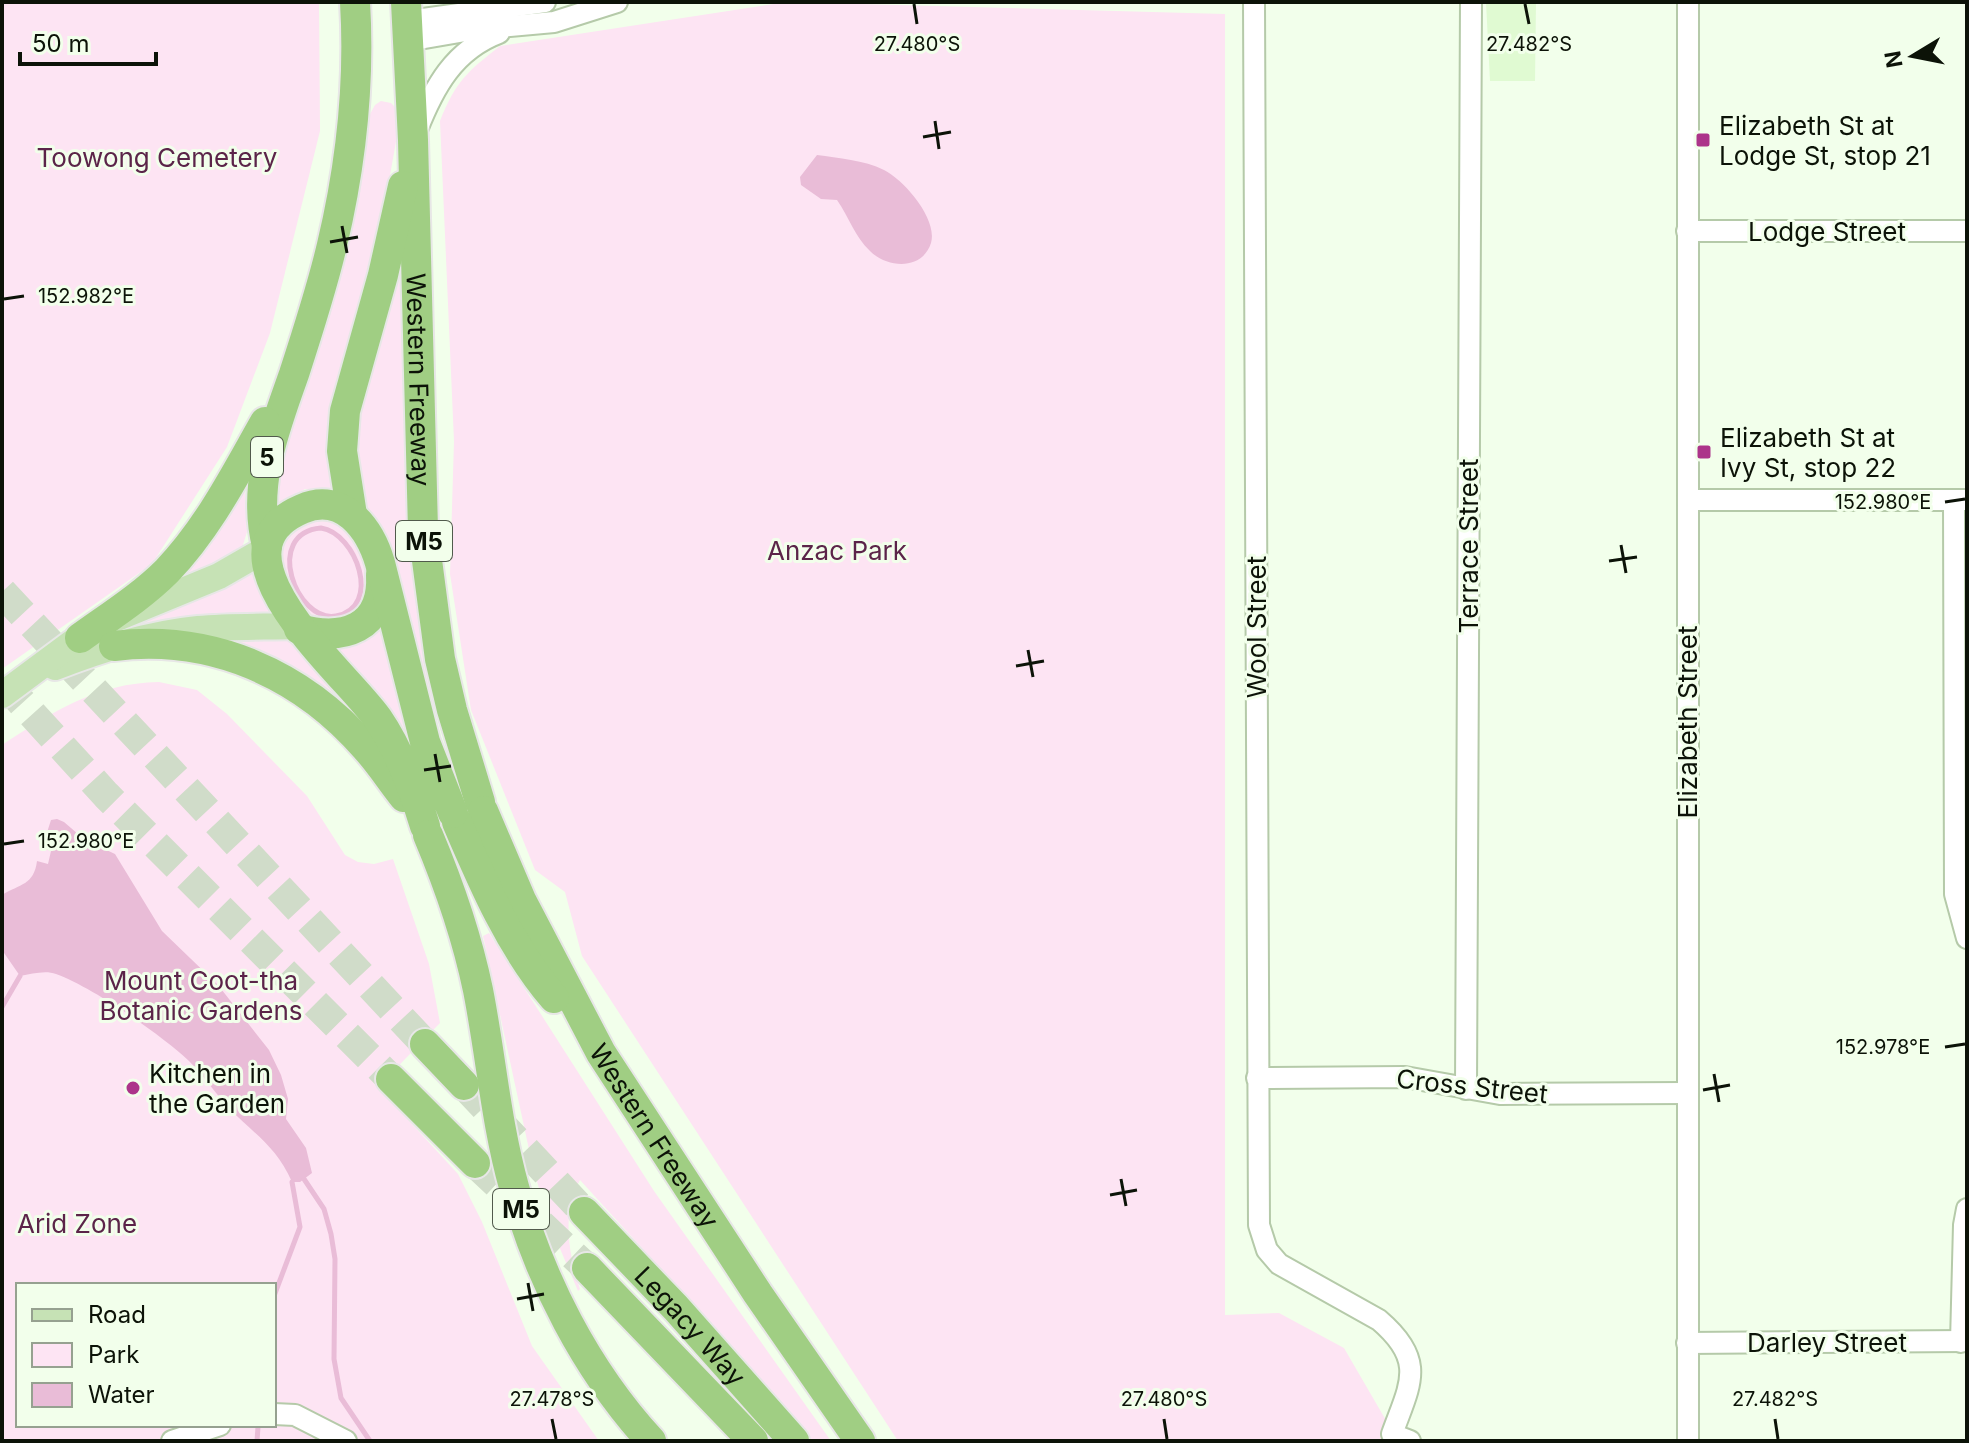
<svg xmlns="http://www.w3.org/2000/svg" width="1969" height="1443" font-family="Inter,sans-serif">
  <rect width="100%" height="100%" fill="#f2ffeb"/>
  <polygon fill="#e0fad2" points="1486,2 1536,2 1535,81 1490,81"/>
  <g fill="#fde4f3" fill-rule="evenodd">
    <polygon points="2,2 319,2 320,131 270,333 227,447 152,564 2,669"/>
    <path d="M 787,2 L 1225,14 L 1225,1315 L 1279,1313 L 1344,1348 L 1398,1441 L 898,1441 L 582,956 L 565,892 L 535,870 L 471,710 L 450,574 L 454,441 L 440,121 C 456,81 467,72 500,46 Z"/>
    <polygon points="381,101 391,103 399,111 397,136 377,248 350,334 332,413 339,490 305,489 277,505 272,488 370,114 375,105"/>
    <polygon points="402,251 437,706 433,710 428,707 384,535 357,498 354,483 359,389"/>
    <polygon points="244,476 247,532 242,548 160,592"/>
    <polygon points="313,519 329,520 343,526 358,545 370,578 358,614 322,624 296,606 280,558 287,536"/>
    <polygon points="254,566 275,621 110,632"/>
    <polygon points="382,620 459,859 321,644"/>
    <polygon points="195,637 275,637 291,640 380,743"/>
    <path d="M 159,682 L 197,690 L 227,714 L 307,796 L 345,855 L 358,862 L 374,864 L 393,859 L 429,964 L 440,1023 L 378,1087 L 458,1174 L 482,1222 L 532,1346 L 599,1441 L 2,1441 L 2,745 C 53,712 96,683 159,682 ZM 18,1285 L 274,1285 L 274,1425 L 18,1425 Z"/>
    <path d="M 489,933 L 654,1191 L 831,1441 L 813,1441 L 751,1368 L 580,1180 C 561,1213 569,1255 580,1289 L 578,1291 L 550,1225 L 533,1168 L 483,936 Z"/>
  </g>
  <g fill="#e9bcd7">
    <path d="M 817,155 C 838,158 864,160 884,170 C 904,180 938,219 931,243 C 922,271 887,268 870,251 C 855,237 849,217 837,200 L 821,199 L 801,185 L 800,177 Z"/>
    <path d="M 57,819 L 64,822 L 85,840 L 115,854 L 162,931 L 218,985 L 269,1050 L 281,1075 L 288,1099 L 286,1119 L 306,1148 L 312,1173 L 300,1182 L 292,1182 C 276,1146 255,1135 229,1108 C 215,1093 204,1076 189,1061 C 160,1034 94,988 56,974 C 45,970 32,974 20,976 L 2,950 L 2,895 C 20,884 34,885 37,861 L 48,864 L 51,851 L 42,848 L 51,820 Z"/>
  </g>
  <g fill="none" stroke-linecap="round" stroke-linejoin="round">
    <g stroke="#e9bcd7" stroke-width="5">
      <path d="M 321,528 C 356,533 383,607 336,616 C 296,623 263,533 321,528 Z"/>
      <polyline points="2,1007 20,976"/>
      <polyline points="304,1179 324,1209 331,1234 335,1259 334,1359 341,1398 370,1441"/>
      <polyline points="274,1296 300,1227 292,1182"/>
      <polyline points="257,1441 258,1427"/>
    </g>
    <g stroke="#d0dcc9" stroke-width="30" stroke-dasharray="30 15" stroke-linecap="butt">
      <polyline points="2,592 425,1044"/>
      <polyline points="2,681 106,795 391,1079"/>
      <polyline points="464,1085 584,1212"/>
      <polyline points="475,1163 587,1268"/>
    </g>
    <g stroke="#b5caa9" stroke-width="24">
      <g id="minor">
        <path d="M 1254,2 L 1259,1225 L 1267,1250 L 1279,1264 L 1379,1320 C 1427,1361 1410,1384 1392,1434 L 1410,1441"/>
        <polyline points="1688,2 1688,1441"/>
        <polyline points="408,23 423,19 545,2"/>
        <polyline points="409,37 419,39 477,29 554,22 617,2"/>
        <path d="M 417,130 C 434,87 454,50 499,33"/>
        <polyline points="1687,231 1967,231"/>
        <polyline points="1688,500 1967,500"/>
        <polyline points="1954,500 1955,894 1967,938"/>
        <polyline points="1257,1078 1405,1077 1500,1094 1687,1093"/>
        <polyline points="1466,1089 1471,2"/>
        <polyline points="1961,1342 1964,1225 1967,1209"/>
        <polyline points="1687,1343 1967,1341"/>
        <polyline points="274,1414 295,1415 346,1441"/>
        <polyline points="172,1441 220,1425"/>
      </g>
    </g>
    <g stroke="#e7e7e6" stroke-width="30">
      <g id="major">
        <path d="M 55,667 C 102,649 148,634 198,629 C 231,626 264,627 296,626"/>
        <polyline points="2,695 72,643 100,625 219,576 266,549"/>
      </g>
    </g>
    <g stroke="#e7e7e6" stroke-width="34">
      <g id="highway">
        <path id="s1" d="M 406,2 L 413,140 L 423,530 L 440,659 L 452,710 L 480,802"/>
        <polyline points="352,515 342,451 345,411 383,275 403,186"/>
        <path d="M 267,546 C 252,485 274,431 294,374 C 308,331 322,288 332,245 C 351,165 360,84 355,2"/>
        <path d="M 299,629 C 343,641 384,629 381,575"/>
        <path d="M 80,638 C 109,617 141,597 167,571 C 209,527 236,473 265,422"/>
        <path d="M 114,646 C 212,634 302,674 366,748 C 380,763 391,781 404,797"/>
        <path id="s2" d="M 483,811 L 521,900 L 601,1053 L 758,1294 L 860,1441"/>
        <path d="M 457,822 C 483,883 511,948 554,998"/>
        <path d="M 425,826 C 414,790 400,751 378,719 C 349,676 199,553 302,509 C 343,491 370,529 380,563 L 425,742 L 453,813"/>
        <path d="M 428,835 C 449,885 467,937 478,990 C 491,1056 496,1123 514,1187 C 540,1280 586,1370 651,1441"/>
        <polyline points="425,1044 464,1085"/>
        <polyline points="391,1079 475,1163"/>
        <path id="s3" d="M 584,1212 L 676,1308 L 794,1441"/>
        <polyline points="587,1268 753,1441"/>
      </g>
    </g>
    <use href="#minor" stroke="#fff" stroke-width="20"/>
    <use href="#major" stroke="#c6e2b5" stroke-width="26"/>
    <use href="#highway" stroke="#a0ce83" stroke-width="30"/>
  </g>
  <path fill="none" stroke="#0c1308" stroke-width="3" d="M 914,4 L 917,24M 1525,4 L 1529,24M 935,121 L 939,149M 923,137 L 951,132M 342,226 L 347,253M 330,242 L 358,237M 4,299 L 24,296M 1945,502 L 1965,499M 1621,545 L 1626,573M 1609,561 L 1637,557M 1028,650 L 1033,677M 1016,666 L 1044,661M 435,754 L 440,782M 424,770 L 451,766M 4,844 L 24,841M 1945,1047 L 1965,1044M 1714,1074 L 1719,1102M 1703,1090 L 1730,1085M 1121,1179 L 1126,1206M 1110,1195 L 1137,1190M 528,1283 L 533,1311M 517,1299 L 544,1294M 552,1419 L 556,1439M 1164,1419 L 1167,1439M 1775,1419 L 1778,1439"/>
  <g fill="#ac348a" stroke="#f2ffeb" stroke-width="3">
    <rect x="1695" y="132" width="16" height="16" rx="4"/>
    <rect x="1696" y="444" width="16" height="16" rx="4"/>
    <circle cx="133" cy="1088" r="8"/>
  </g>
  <g text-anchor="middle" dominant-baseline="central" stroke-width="6" stroke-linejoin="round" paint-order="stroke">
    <g fill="#f2ffeb" stroke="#515a4c" stroke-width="2">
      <rect x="251" y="437" width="32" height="40" rx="6"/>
      <rect x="396" y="521" width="56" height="40" rx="6"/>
      <rect x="493" y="1189" width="56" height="40" rx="6"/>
    </g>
    <g font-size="24" font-weight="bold" fill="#0c1308">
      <text x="267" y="457">5</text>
      <text x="424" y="541">M5</text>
      <text x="521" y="1209">M5</text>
    </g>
    <g font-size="26" fill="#0c1308" stroke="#f2ffeb" text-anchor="start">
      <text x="1719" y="125">Elizabeth St at<tspan x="1719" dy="30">Lodge St, stop 21</tspan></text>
      <text x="1720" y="437">Elizabeth St at<tspan x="1720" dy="30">Ivy St, stop 22</tspan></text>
      <text x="149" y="1073">Kitchen in<tspan x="149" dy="30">the Garden</tspan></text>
    </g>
    <g font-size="26" fill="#5b2449" stroke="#f2ffeb">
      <text x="157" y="157">Toowong Cemetery</text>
      <text x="837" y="550">Anzac Park</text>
      <text x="201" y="980">Mount Coot-tha<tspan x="201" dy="30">Botanic Gardens</tspan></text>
      <text x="77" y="1223">Arid Zone</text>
    </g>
    <g font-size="26" fill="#0c1308" stroke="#f2ffeb">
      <text x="1827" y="231">Lodge Street</text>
      <text stroke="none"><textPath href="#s1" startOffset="378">Western Freeway</textPath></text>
      <text transform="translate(1468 546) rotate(-90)">Terrace Street</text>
      <text transform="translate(1256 627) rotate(-90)">Wool Street</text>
      <text transform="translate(1687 722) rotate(-90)">Elizabeth Street</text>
      <text transform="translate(1472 1086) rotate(6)">Cross Street</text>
      <text stroke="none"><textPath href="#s2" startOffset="368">Western Freeway</textPath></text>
      <text stroke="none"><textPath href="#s3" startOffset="156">Legacy Way</textPath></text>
      <text x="1827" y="1342">Darley Street</text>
    </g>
  </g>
  <g font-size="20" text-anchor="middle" fill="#0c1308" stroke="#f2ffeb" stroke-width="6" stroke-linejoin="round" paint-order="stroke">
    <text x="1529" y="51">27.482°S</text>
    <text x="917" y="51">27.480°S</text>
    <text x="86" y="303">152.982°E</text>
    <text x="1883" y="509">152.980°E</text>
    <text x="86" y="848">152.980°E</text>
    <text x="1883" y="1054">152.978°E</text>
    <text x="552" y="1406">27.478°S</text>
    <text x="1164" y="1406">27.480°S</text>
    <text x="1775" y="1406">27.482°S</text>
  </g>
  <rect width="1969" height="1443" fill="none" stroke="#0c1308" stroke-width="8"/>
  <rect x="16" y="1283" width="260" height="144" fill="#f2ffeb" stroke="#96a190" stroke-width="2"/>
  <rect x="32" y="1309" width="40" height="12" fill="#c6e2b5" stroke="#96a190" stroke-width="2"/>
  <text x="88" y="1323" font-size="24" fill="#0c1308">Road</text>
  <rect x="32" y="1343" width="40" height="24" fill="#fde4f3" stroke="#96a190" stroke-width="2"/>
  <text x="88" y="1363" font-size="24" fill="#0c1308">Park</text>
  <rect x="32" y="1383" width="40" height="24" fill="#e9bcd7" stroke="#96a190" stroke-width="2"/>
  <text x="88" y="1403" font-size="24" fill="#0c1308">Water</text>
  <g transform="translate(1913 56) rotate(260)" stroke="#f2ffeb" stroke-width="6" paint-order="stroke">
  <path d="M0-6L14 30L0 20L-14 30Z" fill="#0c1308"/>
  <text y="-12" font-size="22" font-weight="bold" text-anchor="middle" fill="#0c1308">N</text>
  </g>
  <path d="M20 52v12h136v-12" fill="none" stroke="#0c1308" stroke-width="4"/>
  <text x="32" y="52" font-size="24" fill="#0c1308" stroke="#f2ffeb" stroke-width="6" paint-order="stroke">50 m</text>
</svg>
